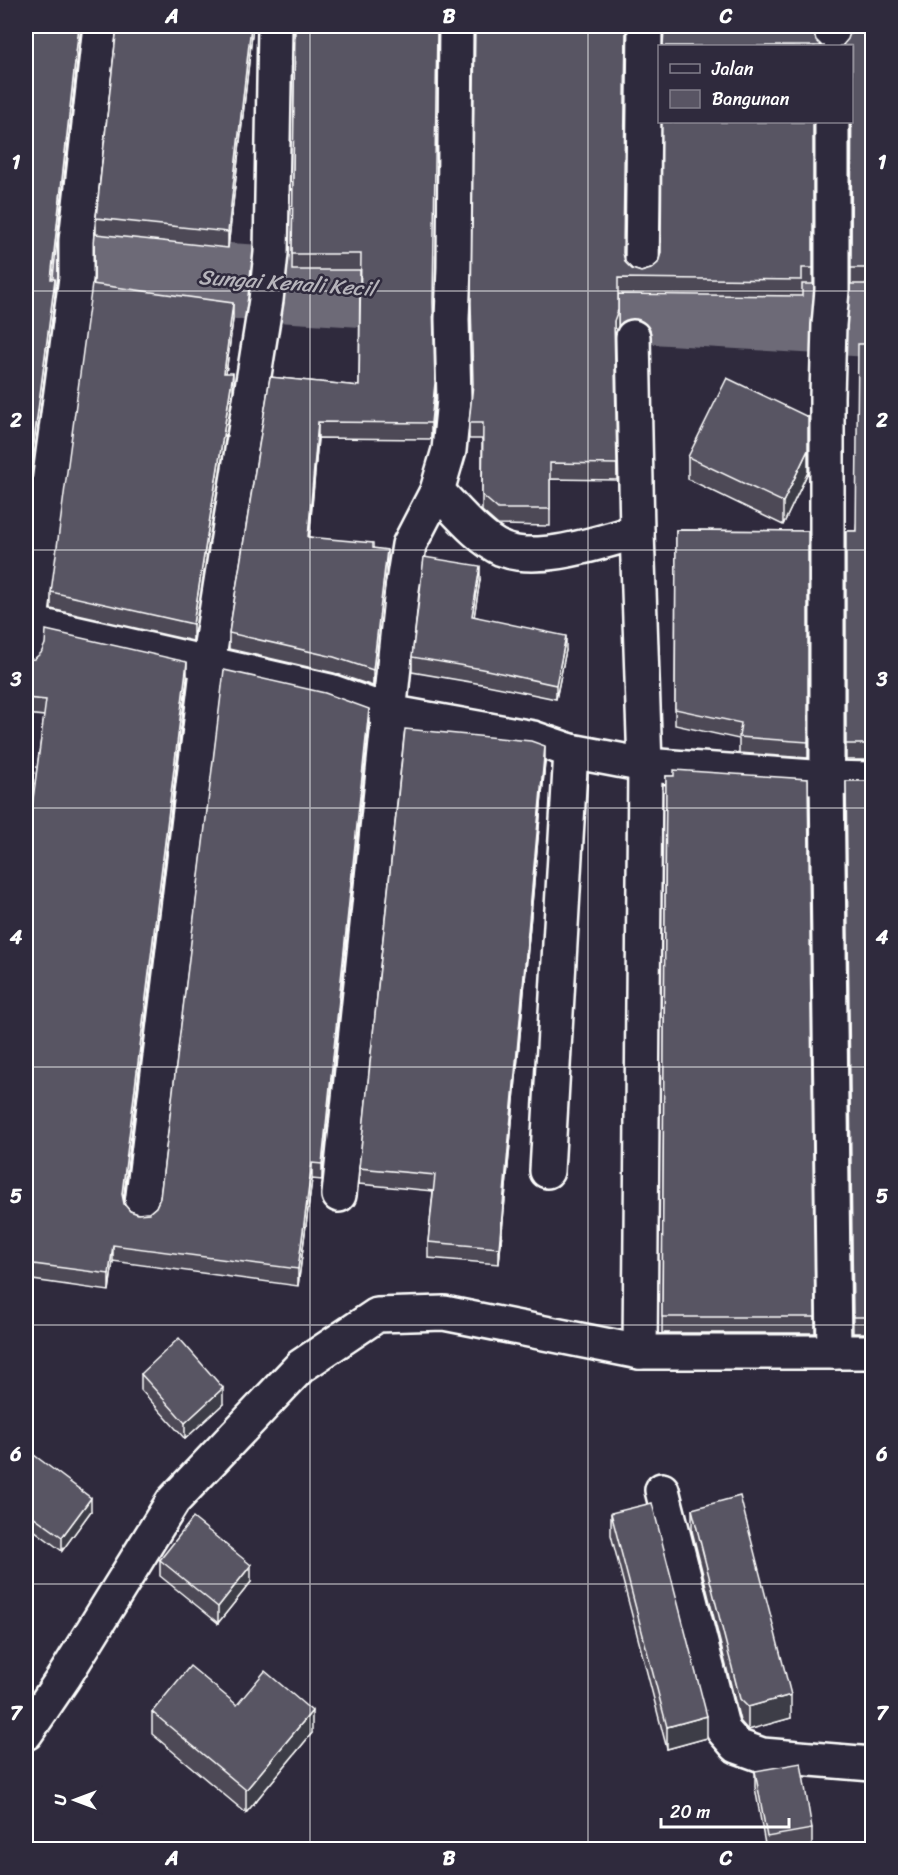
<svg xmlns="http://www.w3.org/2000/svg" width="898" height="1875" font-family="Sriracha,sans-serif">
  <rect width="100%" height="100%" fill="#2f2a3d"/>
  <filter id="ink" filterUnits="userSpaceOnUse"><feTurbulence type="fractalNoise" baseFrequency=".0167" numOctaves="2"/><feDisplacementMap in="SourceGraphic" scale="12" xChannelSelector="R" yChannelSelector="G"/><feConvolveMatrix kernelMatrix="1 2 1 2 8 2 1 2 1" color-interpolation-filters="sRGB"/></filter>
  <g filter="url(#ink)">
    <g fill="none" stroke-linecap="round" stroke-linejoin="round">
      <polyline stroke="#6d6a77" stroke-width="76" points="26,253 227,281 872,319"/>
      <g stroke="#fff" stroke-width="38">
        <g id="minor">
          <polyline points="832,46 832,26"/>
          <polyline points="832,122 832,290 829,325 827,397 827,778 834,1352"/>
          <polyline points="642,269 645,26"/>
          <polyline points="633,337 637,532 645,765 640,1352"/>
          <path d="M 437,491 C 455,509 479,539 502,549 C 539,564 600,542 637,532"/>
          <polyline points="26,622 330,691 389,712 533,738 571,751 645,765 827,778 872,779"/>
          <polyline points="26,658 76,278 76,240 100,26"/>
          <polyline points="547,1171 571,751"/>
          <polyline points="339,1195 402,589 409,545 437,491 449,450 454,400 452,319 454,267 456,26"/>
          <polyline points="141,1212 208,663 266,300 271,253 275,26"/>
          <polyline points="662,1490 723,1730 737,1746 762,1755 872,1764"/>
          <polyline points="26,1733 64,1677 173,1501 301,1366 377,1315 444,1313 640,1352 872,1352"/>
        </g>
      </g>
      <use href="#minor" stroke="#2f2a3d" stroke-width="33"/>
    </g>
    <g fill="#4d4956" stroke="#fff" stroke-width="1.5">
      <polygon points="117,26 253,26 228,248 96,234 96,218"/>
      <polygon points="295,26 433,308 435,399 431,439 318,438 309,537 373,548 387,566 373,686 334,673 229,649 229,633 270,377 359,386 360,270 292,270"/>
      <polygon points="873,26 873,284 851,284 852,46 842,46"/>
      <polygon points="813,122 813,284 802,284 802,296 618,294 618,326 614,337 617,480 550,479 550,526 498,525 482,511 482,439 469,439 469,423 623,253 625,262 632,269 641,272 651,269 658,263 661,253"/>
      <polygon points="233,319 226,373 233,390 193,641 51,609 51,592"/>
      <polygon points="873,344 873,760 846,760 846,531 856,531"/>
      <polygon points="688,457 808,472 783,525 688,479"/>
      <polygon points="676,530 808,531 808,758 739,753 739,739 675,725"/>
      <polygon points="480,580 474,616 566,650 556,699 482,684 412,672 412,657"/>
      <polygon points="26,660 187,678 124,1200 124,1204 130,1211 138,1214 149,1213 156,1207 369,725 322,1180 312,1179 298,1286 113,1261 109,1291 26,1279 26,837 28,837 44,716 26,714"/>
      <polygon points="545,762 499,1264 428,1258 428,1242 433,1191 359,1184 359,1168"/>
      <polygon points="666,776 808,779 815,1333 662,1333"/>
      <polygon points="846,781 873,781 873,1333 853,1333"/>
      <polygon points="141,1374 223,1404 185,1439 141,1390"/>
      <polygon points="26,1449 91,1511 62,1551 26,1524"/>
      <polygon points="692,1509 791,1718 748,1730 740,1721 692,1531"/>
      <polygon points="611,1513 707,1738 667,1749 611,1535"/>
      <polygon points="160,1560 251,1582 218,1623 160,1576"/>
      <polygon points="237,1705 312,1733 246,1813 152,1734 152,1712"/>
      <polygon points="755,1771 812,1829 812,1846 789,1850 766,1850 755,1787"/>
    </g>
    <g fill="#3e3c46" stroke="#fff" stroke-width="1.5">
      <polygon points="79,26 81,26 51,295 51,279"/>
      <polygon points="251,26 253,26 228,248 228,232"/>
      <polygon points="55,279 55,295 26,518 26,502"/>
      <polygon points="618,294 618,326 614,337 614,321"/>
      <polygon points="233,303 233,319 224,389 224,373"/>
      <polygon points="233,373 233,390 193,641 193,624"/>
      <polygon points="435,383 435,399 431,439 431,423"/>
      <polygon points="318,422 318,438 308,553 308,537"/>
      <polygon points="808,450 808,472 783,525 783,502"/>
      <polygon points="387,550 387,566 373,686 373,670"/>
      <polygon points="480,566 480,580 472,630 472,616"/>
      <polygon points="566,636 566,650 556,699 556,685"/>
      <polygon points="187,662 187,678 122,1210 122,1194"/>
      <polygon points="369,709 369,725 322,1180 322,1164"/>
      <polygon points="545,746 545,762 499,1264 499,1248"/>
      <polygon points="312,1163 312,1179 298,1286 298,1269"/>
      <polygon points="113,1245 113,1261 109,1291 109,1274"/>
      <polygon points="223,1388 223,1404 185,1439 185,1423"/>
      <polygon points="91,1498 91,1511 62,1551 62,1537"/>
      <polygon points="251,1565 251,1582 218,1623 218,1607"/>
      <polygon points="791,1695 791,1718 748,1730 748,1707"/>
      <polygon points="312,1711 312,1733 246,1813 246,1790"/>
      <polygon points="707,1716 707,1738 667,1749 667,1727"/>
    </g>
    <g fill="#595564" stroke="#fff" stroke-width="1.5">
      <polygon points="26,26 79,26 51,279 55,279 26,502"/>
      <polygon points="117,26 251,26 228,232 96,218"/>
      <polygon points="295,26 429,26 429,28 437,28 433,302 435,383 431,423 318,422 308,537 373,543 373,548 387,550 373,670 334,657 229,633 270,377 359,386 361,254 292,254"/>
      <polygon points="670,26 813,26 813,30 816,40 822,46 825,46 663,46 664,29 670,29"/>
      <polygon points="851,26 873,26 873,268 851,268 852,46 839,46 842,46 848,39 851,30"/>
      <polygon points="475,28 626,28 623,253 625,262 632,269 641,272 651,269 658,263 661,253 662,122 813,122 813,268 802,268 802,280 618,278 618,310 614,321 617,464 550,463 550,509 498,509 482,495 483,423 469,423 473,384 471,303"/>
      <polygon points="92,284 233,303 224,373 233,373 193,624 51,592"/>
      <polygon points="858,344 873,344 873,744 846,744 846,531 856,531"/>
      <polygon points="727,378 808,417 808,450 783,502 688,457"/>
      <polygon points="676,530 808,531 808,742 739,737 741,723 675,709"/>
      <polygon points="424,557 480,566 472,616 566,636 556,685 482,669 412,657"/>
      <polygon points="46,630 187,662 122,1194 124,1204 130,1211 138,1214 149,1213 156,1207 160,1198 224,670 325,693 369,709 322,1164 312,1163 298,1269 113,1245 109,1274 26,1263 26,837 28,837 46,700 26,698 26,660 34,659 41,653 45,644"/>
      <polygon points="405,729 531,741 545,746 499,1248 428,1242 435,1175 359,1168"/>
      <polygon points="674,770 808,779 815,1317 662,1317 666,776 674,776"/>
      <polygon points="846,781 873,781 873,1317 853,1317"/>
      <polygon points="179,1338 223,1388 185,1423 141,1374"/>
      <polygon points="26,1449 91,1498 62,1537 26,1511"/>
      <polygon points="740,1496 791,1695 748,1707 740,1699 692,1509"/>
      <polygon points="652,1503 707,1716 667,1727 611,1513"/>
      <polygon points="193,1518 251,1565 218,1607 160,1560"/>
      <polygon points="190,1666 237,1705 265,1671 312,1711 246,1790 152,1712"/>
      <polygon points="801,1763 812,1829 767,1837 755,1771"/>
    </g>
  </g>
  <path fill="none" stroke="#fff" stroke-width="1.5" stroke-opacity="0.55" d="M 310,26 L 310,1850M 588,26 L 588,1850M 26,291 L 872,291M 26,550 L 872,550M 26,808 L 872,808M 26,1067 L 872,1067M 26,1325 L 872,1325M 26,1584 L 872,1584"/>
  <g text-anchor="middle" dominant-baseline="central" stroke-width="5" stroke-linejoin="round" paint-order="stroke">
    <g font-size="21" font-style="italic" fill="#b6b4bb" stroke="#2f2a3d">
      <text transform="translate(287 283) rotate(4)">Sungai Kenali Kecil</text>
    </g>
  </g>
  <rect width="898" height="1875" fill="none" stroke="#2f2a3d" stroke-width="66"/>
  <rect x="658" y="45" width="195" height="78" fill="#2f2a3d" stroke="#827f8b" stroke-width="1.5"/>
  <rect x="670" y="64" width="30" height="9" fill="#2f2a3d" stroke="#827f8b" stroke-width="1.5"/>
  <text x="712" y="75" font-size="18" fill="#ffffff">Jalan</text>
  <rect x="670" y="90" width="30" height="18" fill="#595564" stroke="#827f8b" stroke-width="1.5"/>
  <text x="712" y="105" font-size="18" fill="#ffffff">Bangunan</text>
  <g transform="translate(75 1800) rotate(270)" stroke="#2f2a3d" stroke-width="4.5" paint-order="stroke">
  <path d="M0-4.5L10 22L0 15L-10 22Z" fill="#ffffff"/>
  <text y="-9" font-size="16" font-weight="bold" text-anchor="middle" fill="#ffffff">U</text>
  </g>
  <path d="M661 1818v9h128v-9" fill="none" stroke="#ffffff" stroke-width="3"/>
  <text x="670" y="1818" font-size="18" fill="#ffffff" stroke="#2f2a3d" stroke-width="4.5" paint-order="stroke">20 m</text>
  <rect x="33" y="33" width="832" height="1809" fill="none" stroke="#fff" stroke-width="2"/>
  <g font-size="20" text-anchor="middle" font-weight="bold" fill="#fff">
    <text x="172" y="23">A</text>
    <text x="449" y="23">B</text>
    <text x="726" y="23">C</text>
    <text x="16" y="169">1</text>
    <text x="882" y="169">1</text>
    <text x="16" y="427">2</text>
    <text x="882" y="427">2</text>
    <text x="16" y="686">3</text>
    <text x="882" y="686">3</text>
    <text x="16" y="944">4</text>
    <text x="882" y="944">4</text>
    <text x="16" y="1203">5</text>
    <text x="882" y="1203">5</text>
    <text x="16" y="1461">6</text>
    <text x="882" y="1461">6</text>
    <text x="16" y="1720">7</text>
    <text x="882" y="1720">7</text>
    <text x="172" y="1865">A</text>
    <text x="449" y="1865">B</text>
    <text x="726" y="1865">C</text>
  </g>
</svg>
